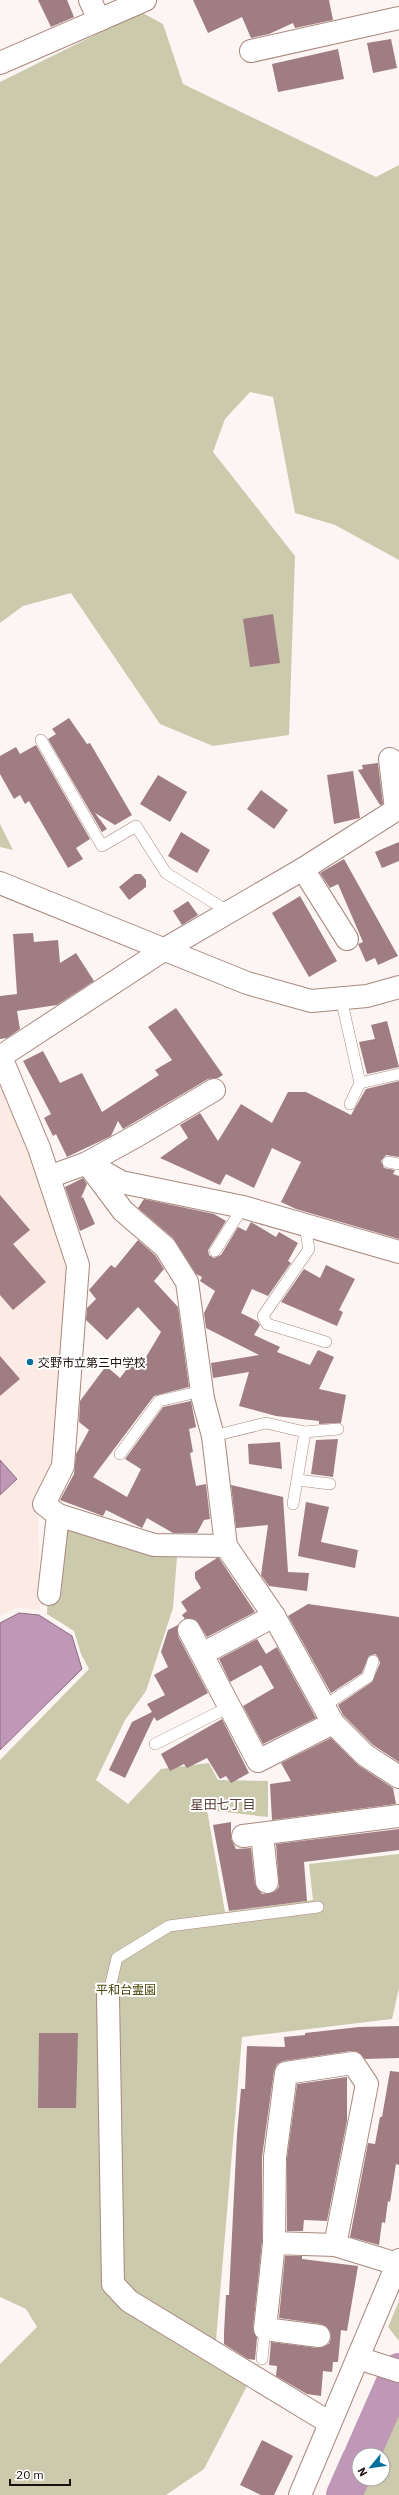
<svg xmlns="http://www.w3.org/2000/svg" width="399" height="2495" font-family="'IBM Plex Sans','Noto Sans JP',sans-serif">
  <rect width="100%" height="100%" fill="#fcf5f3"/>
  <polygon fill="#fcebe5" points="0,1079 69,1257 51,1467 38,1500 40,1610 17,1608 0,1616"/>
  <g fill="#cccaac">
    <polygon points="141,12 163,24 183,84 376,177 399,165 399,560 335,525 295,513 273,397 250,392 225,419 213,452 295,556 289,735 213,746 160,724 71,593 23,606 0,623 0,82"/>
    <polygon points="0,824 13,850 0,847"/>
    <polygon points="51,1519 122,1546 177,1557 173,1608 146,1691 125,1720 96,1780 128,1804 161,1769 209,1763 218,1780 268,1781 268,1817 207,1810 225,1912 313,1900 309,1864 399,1854 399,1988 392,2019 242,2037 216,2340 247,2386 204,2469 166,2495 0,2495 0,2364 37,2327 26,2309 0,2297 0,1760 89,1669 81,1654 74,1631 47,1614"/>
    <polygon points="399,2301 399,2341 388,2327"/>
    <polygon points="395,2392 399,2393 399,2495 351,2495 359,2476 359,2479 383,2479 383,2455 368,2455"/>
  </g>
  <g fill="#bf97b7" stroke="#8e6e83">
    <polygon points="0,1460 17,1479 0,1495"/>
    <polygon points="19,1613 39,1615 72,1636 82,1669 0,1750 0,1623"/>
  </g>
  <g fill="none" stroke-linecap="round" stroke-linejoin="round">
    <g stroke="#bf97b7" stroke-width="36">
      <polyline points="362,2455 399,2371"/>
      <polyline points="344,2495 359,2461"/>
    </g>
  </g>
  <g fill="#9f7d83">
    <polygon points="38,0 67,0 74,17 51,27"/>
    <polygon points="193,0 329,0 333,20 295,28 293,23 269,34 251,38 242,17 208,33"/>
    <polygon points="391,39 397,68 373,73 367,43"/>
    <polygon points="338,49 344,79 278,92 272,64"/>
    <polygon points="273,614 280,663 250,667 243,619"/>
    <polygon points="69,718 87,744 90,743 132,815 115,825 95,813 107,829 102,832 48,739 56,734 52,729"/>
    <polygon points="36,745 90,839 76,848 83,859 68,868 29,801 25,804 20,795 14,799 0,774 0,756 16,747 20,754"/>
    <polygon points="378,763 383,804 380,805 358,770 363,769 362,765"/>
    <polygon points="353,771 360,818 334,824 327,775"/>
    <polygon points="158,775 187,792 170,822 140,804"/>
    <polygon points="261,790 288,810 274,829 247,809"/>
    <polygon points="181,832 210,850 197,873 168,856"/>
    <polygon points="399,842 399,861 382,868 375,852"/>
    <polygon points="344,859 398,956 378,965 375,958 366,962 358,944 363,942 338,884 330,888 320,873"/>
    <polygon points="135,874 141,874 146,880 146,887 129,900 119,887"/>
    <polygon points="300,896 337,961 309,977 272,913"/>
    <polygon points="188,901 198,915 182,925 173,911"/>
    <polygon points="33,933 34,942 58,940 60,963 76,953 94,981 57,1005 17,1011 20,1029 7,1038 0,1039 0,996 17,994 13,934"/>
    <polygon points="176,1008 223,1075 218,1078 208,1079 123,1129 118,1121 111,1136 67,1157 56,1134 53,1136 44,1118 51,1114 23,1061 43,1051 60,1083 82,1073 102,1112 159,1075 155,1070 172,1060 148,1027"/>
    <polygon points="387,1021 399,1067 367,1074 359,1042 375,1039 371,1025"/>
    <polygon points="399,1081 399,1157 386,1155 381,1161 384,1168 395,1170 393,1174 399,1176 399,1239 296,1209 281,1202 301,1162 272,1148 254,1188 226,1174 220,1185 160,1158 188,1138 180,1125 200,1113 218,1141 241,1104 272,1123 288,1092 306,1092 351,1115 366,1089"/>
    <polygon points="83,1178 87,1184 81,1198 83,1197 95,1224 80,1231 65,1187"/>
    <polygon points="0,1195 30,1230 13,1244 46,1282 13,1310 0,1295"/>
    <polygon points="144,1199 214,1214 226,1221 208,1250 209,1255 214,1258 221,1255 238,1227 246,1231 251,1222 276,1237 279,1232 298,1243 288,1261 291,1263 268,1296 252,1289 241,1313 257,1321 260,1325 254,1335 280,1347 277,1352 310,1365 318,1350 334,1357 319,1389 346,1395 341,1423 319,1424 319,1421 276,1416 239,1406 249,1372 213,1378 211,1363 259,1355 206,1328 204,1313 215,1291 200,1281 202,1277 196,1274 173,1238 138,1208"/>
    <polygon points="138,1240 155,1255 164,1269 154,1281 178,1307 189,1387 154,1396 93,1477 127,1497 141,1469 125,1459 163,1407 191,1401 196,1427 189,1429 193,1452 190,1453 196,1486 206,1484 210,1519 204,1520 197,1533 173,1533 147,1518 142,1528 106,1510 103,1516 60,1500 74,1474 76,1454 89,1430 79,1422 80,1401 106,1366 120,1378 136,1357 143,1362 161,1332 138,1307 107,1340 86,1320 87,1308 96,1299 89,1290 111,1265 115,1268"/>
    <polygon points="326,1265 355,1279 339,1310 343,1312 337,1326 281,1302 304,1269 320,1278"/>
    <polygon points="0,1356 20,1379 0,1396"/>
    <polygon points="338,1439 333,1477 311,1474 316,1440"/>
    <polygon points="280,1442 282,1469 249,1464 248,1444"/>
    <polygon points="231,1485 283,1497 288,1572 309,1573 307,1591 269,1586 261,1575 268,1525 236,1528"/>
    <polygon points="306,1502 329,1507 321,1542 358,1550 355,1568 298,1556"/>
    <polygon points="217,1558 219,1558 255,1612 207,1637 196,1620 185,1619 182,1615 187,1611 181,1602 201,1588 195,1578 195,1572"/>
    <polygon points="308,1604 399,1617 399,1762 373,1745 343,1715 338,1705 372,1682 380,1663 378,1657 375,1654 369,1656 362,1673 331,1693 288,1616"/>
    <polygon points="178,1625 178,1636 208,1693 157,1721 154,1717 125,1778 109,1770 132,1722 152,1712 147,1704 165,1695 154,1675 168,1667 161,1652 168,1630"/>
    <polygon points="257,1639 266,1654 277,1647 316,1718 263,1744 243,1706 274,1688 261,1665 230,1682 219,1659"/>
    <polygon points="222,1719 249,1773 231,1783 226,1776 220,1779 207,1758 187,1768 184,1764 170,1771 161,1754"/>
    <polygon points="331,1738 358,1765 393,1788 396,1804 272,1820 270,1784 291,1781 281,1763"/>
    <polygon points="231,1822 231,1838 236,1849 251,1848 255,1884 262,1894 274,1892 279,1887 276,1844 399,1829 399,1850 304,1862 307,1901 229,1911 213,1825"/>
    <polygon points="399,2026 399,2058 365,2059 358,2052 351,2051 284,2061 277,2064 274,2071 262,2157 262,2242 253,2328 257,2338 255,2360 248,2359 224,2344 224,2333 226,2295 229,2295 237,2134 241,2089 245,2089 247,2046 285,2047 284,2037 305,2035 305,2033 359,2027"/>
    <polygon points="39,2033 78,2033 76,2108 38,2108"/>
    <polygon points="390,2071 399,2072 399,2165 396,2164 390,2202 388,2201 385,2223 382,2222 379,2245 350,2237 368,2143 375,2144 380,2117 382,2117"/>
    <polygon points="347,2077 347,2121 327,2221 304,2220 303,2231 287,2231 287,2158 297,2084"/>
    <polygon points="285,2256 302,2256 302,2259 358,2266 347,2331 341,2330 338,2362 333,2362 332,2372 323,2371 321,2396 307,2394 276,2376 277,2366 269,2365 271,2342 318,2348 329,2344 331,2338 330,2331 321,2324 279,2318"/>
    <polygon points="262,2440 293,2456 274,2495 261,2495 240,2485"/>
  </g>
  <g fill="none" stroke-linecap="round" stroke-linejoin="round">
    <g stroke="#a8887d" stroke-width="12">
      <g id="lane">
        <polyline points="41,740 102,846 136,826 166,873 229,912"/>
        <polyline points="341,998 360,1083 350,1104"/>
        <polyline points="360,1083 399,1074"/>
        <polyline points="388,1162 399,1164"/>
        <polyline points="305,1226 309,1249 263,1316 267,1324 326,1342"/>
        <polyline points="215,1251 243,1207"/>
        <polyline points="305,1432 338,1429"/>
        <polyline points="213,1436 266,1423 305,1432 293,1504"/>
        <polyline points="120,1454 159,1401 202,1391"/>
        <polyline points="298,1480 330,1484"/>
        <polyline points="324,1706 368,1677 373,1661"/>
        <polyline points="155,1744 229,1707"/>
        <polyline points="108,1996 117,1958 169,1926 318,1907"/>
        <polyline points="262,2359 265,2329"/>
      </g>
    </g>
    <g stroke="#a8887d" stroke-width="24">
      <g id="street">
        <polyline points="90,0 99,20"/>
        <polyline points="251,51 399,18"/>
        <polyline points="0,63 145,0"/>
        <polyline points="390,759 396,809"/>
        <polyline points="303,869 347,939"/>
        <polyline points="0,1057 165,949 303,869 399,808"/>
        <polyline points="1,1057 39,1148 78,1265 63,1466 44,1504 58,1515 49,1594"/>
        <polyline points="87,1163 138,1135 214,1090"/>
        <polyline points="95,1167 121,1182 243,1207 399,1252"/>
        <polyline points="49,1177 87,1163 123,1211 165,1247 187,1282 203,1399 213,1436 226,1546 274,1616 333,1723 365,1755 399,1777"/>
        <polyline points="58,1515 154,1545 226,1546"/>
        <polyline points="189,1630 258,1761 333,1723"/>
        <polyline points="202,1654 274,1616"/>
        <polyline points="262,1834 267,1882"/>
        <polyline points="243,1836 399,1816"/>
        <polyline points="108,1996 113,2284 129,2301 330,2423"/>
        <polyline points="274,2243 275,2157 286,2073 353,2063 367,2084 335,2245"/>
        <polyline points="319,2336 265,2329 274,2243 335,2245 397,2264"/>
      </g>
    </g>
    <g stroke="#a8887d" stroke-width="24">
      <g id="secondary">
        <polyline points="0,883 247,983 311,1001 367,996 399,987"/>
        <polyline points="358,2358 399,2371"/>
        <polyline points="300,2495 399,2260"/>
      </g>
    </g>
    <use href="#lane" stroke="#fff" stroke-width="11"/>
    <use href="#street" stroke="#fff" stroke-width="22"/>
    <use href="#secondary" stroke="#fff" stroke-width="22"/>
  </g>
  <circle fill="#076f9c" stroke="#fff" stroke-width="1.5" cx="30" cy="1362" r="4"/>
  <g text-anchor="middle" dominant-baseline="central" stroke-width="4" stroke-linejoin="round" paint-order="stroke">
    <g font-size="12" fill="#1b0f0b" stroke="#fff" text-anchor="start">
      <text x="38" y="1362">交野市立第三中学校</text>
    </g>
    <g font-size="12" fill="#4b460d" stroke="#fff">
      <text x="126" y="1989">平和台霊園</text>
    </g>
    <g font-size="13" fill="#5d4037" stroke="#fff">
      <text x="223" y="1804">星田七丁目</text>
    </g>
  </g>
  <g transform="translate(371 2467) rotate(241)"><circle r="19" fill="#ffffff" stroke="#a49f9d"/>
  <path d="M0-3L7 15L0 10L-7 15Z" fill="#076f9c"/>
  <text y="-6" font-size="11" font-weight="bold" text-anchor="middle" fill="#1b0f0b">N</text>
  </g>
  <path d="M10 2479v6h60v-6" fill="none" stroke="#1b0f0b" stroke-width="2"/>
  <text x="16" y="2479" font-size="12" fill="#1b0f0b" stroke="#ffffff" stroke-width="3" paint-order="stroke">20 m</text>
</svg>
